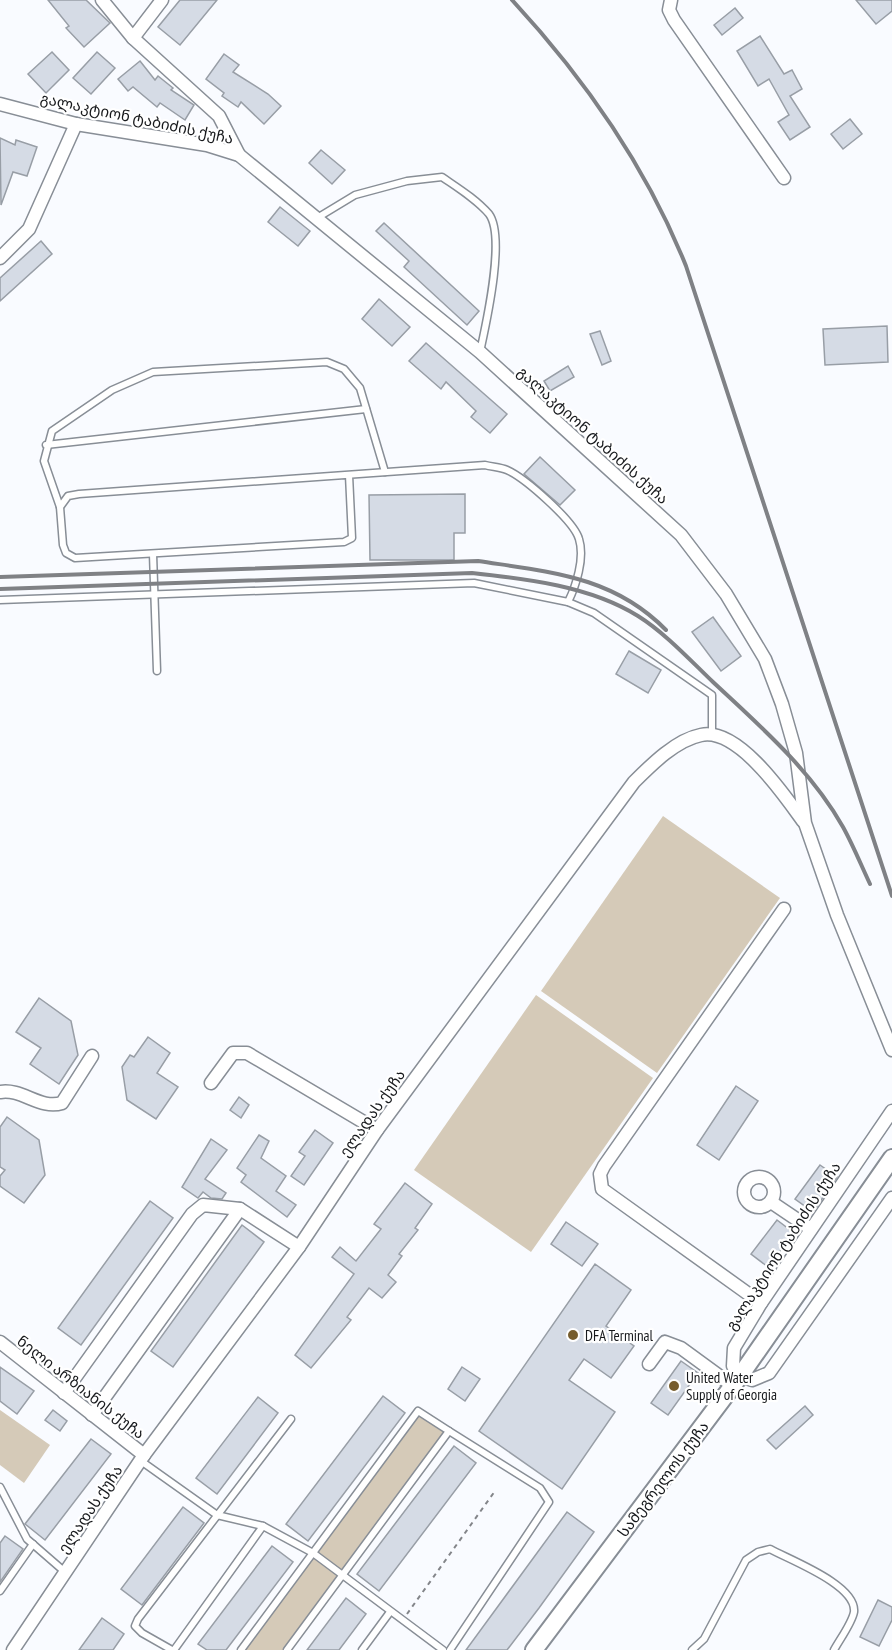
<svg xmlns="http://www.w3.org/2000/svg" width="892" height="1650" font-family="'PT Sans Narrow','Noto Sans Georgian',sans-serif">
  <rect width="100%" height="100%" fill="#f9fbff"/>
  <g fill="#d5cab8">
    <polygon points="663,816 780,898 657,1073 541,991"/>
    <polygon points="536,995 653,1078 531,1252 414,1170"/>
    <polygon points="0,1410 50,1445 24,1483 0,1465"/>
    <polygon points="418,1411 449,1431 287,1650 241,1650"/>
  </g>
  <g fill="#d5dbe5" stroke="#989ea6" stroke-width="1.5">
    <polygon points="48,0 86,0 110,23 84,47 66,28 69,26"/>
    <polygon points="180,0 217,0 180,45 158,27"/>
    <polygon points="856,0 892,0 892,11 876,24"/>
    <polygon points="735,8 743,18 722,35 714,25"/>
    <polygon points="760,36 784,74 792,70 802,89 790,96 810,127 790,140 778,122 789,115 769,79 758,86 737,51"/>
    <polygon points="52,52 69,70 46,93 28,74"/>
    <polygon points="97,52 115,68 91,94 73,78"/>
    <polygon points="224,54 239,65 233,72 268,94 281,106 264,124 241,102 238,107 222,96 224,93 206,79"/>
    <polygon points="140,61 155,80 158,76 173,88 171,90 194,105 185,120 160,103 157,107 133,87 128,91 118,79"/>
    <polygon points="850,119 862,134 843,149 831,134"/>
    <polygon points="0,138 15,145 16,140 37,147 27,176 13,172 1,205"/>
    <polygon points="321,150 345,170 332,184 309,163"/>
    <polygon points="280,207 310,231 298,246 268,222"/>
    <polygon points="384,223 479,311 467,325 404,267 409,261 376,231"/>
    <polygon points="41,241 52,254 0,301 0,278"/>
    <polygon points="379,299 410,327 392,346 362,319"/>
    <polygon points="887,326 888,362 825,365 823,329"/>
    <polygon points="600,331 611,361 602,365 590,334"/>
    <polygon points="426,343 507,414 490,433 471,417 476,411 446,382 441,389 409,361"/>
    <polygon points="568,366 574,377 550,391 544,381"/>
    <polygon points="540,457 575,490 560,505 524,474"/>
    <polygon points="465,494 465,533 454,533 454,560 370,560 369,495"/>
    <polygon points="713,617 741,656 721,671 692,632"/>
    <polygon points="629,651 661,670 648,693 616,674"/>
    <polygon points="39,998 71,1021 78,1055 59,1084 30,1064 41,1048 16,1032"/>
    <polygon points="148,1037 170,1053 157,1073 178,1087 156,1119 127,1100 122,1067 130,1055 134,1057"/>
    <polygon points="736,1086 758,1101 719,1160 697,1145"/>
    <polygon points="239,1097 249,1105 241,1118 230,1110"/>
    <polygon points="7,1117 39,1140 45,1175 24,1203 0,1186 0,1176 5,1170 0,1167 0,1127"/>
    <polygon points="315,1130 333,1143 304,1185 291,1176 305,1156 299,1152"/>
    <polygon points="259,1135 269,1141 261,1158 286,1176 276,1191 296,1205 287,1217 241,1182 246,1175 237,1168"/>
    <polygon points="211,1139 227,1150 205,1179 226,1193 222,1199 211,1198 203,1192 198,1198 182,1187"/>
    <polygon points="820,1165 837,1177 813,1212 795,1199"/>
    <polygon points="405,1183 432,1204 415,1228 418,1230 399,1254 402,1256 388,1275 396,1282 382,1298 369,1288 347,1317 351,1320 311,1368 295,1355 354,1274 332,1257 340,1247 356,1261 381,1229 374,1224"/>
    <polygon points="150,1201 173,1218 81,1345 58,1328"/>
    <polygon points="777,1220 794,1233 768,1267 751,1254"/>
    <polygon points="566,1222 598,1244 582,1266 551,1244"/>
    <polygon points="242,1225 264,1242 173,1367 151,1351"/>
    <polygon points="595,1264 631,1290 606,1326 634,1346 611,1378 584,1359 569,1380 615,1412 562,1489 479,1431"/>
    <polygon points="681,1361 698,1373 668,1415 651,1403"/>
    <polygon points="0,1367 34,1391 17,1414 0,1401"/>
    <polygon points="462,1367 480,1379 465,1401 448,1389"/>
    <polygon points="383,1396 405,1413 308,1541 286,1524"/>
    <polygon points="258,1397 278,1413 217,1494 196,1478"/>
    <polygon points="805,1406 813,1415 776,1449 767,1440"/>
    <polygon points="53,1410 67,1421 60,1431 45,1420"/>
    <polygon points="91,1439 111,1454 45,1540 25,1524"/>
    <polygon points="454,1446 476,1463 379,1591 357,1574"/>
    <polygon points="183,1507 204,1523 142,1605 121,1589"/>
    <polygon points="567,1512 594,1532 539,1608 507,1650 466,1650"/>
    <polygon points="5,1536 23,1549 0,1582 0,1543"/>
    <polygon points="272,1546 293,1562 226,1650 207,1650 198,1644"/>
    <polygon points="346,1598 366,1614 339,1650 307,1650"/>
    <polygon points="878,1600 892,1607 892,1620 879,1646 860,1637"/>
    <polygon points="102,1618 124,1634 113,1650 79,1650"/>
  </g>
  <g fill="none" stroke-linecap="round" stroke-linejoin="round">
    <g stroke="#888e96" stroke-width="9">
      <g id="service">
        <path d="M 317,218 L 355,195 L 407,181 L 442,177 C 458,188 476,199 489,214 C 506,237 486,324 480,352"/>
        <polyline points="46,445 366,409"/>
        <path d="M 349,475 L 352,538 L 344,542 L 75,558 L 66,553 L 63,545 L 60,507 L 68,496 L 79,494 L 485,465 C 492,467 500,467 507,470 C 525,478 574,521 579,539 C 585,558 576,586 568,602"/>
        <polyline points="60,507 44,461 52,431 112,390 153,372 327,362 344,369 360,388 385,472"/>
        <polyline points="153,554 157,671"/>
        <polyline points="0,600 474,583 568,602 594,613 712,695 712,735"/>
        <polyline points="449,1431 540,1488 549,1502 450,1650"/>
        <polyline points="141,1461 217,1515 263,1526 313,1553 443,1650"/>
        <polyline points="0,1487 27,1539 65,1572"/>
        <polyline points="0,1591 33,1544"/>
        <polyline points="172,1650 142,1633 135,1626 138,1619 291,1419"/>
        <polyline points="174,1650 263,1526"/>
        <polyline points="241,1650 418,1411 449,1431 287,1650"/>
        <polyline points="362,1650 390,1612"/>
        <path d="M 692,1650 L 704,1639 L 746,1560 L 758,1552 L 770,1549 C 790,1560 857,1585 854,1612 C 852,1623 840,1639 834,1650"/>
      </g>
    </g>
    <g stroke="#888e96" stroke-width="15">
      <g id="minor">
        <polyline points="102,0 133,38 219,116 239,155"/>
        <polyline points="671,0 669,10 674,20 784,178"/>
        <polyline points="133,38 162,0"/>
        <polyline points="0,104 76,124 207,145 239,155 480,352 681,535 726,594 765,659 782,704 796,753 805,823 837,915 892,1050"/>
        <polyline points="0,258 29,229 76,124"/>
        <polyline points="211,1083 233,1053 247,1053 377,1130"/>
        <path d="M 0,1092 C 22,1088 40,1110 62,1103 L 92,1056"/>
        <polyline points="892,1111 761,1303 734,1348 733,1366 740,1376 752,1380 769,1373 892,1198"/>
        <circle cx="759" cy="1192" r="15"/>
        <polyline points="771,1202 811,1229"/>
        <polyline points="761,1303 602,1189 600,1174 604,1166 784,909"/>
        <polyline points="0,1342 144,1455"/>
        <polyline points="649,1364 665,1342 681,1348 733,1386"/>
        <polyline points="64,1393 192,1214 203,1205 240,1209 299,1247"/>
        <polyline points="92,1415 240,1209"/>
        <path d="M 13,1650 L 144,1455 L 299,1247 L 377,1130 L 634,782 C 652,764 676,740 701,735 C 738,727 785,796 803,821"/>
      </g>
    </g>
    <g stroke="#888e96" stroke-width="20">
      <polyline id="secondary" points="534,1650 740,1376 892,1158"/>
    </g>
    <polyline stroke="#838589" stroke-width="2" stroke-dasharray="4.5 4.5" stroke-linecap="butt" points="407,1614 495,1491"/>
    <use href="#service" stroke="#fff" stroke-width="6"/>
    <use href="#minor" stroke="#fff" stroke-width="12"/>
    <use href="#secondary" stroke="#fff" stroke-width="16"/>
    <g stroke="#7f8185" stroke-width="4">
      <path d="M 512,0 C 585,79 646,166 686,266 L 892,896"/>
      <path d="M 0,577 L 478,561 C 550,572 613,576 666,630"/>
      <path d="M 0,589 L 472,573 C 527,579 590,586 638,616 C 665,633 689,659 713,682 C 760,726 811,770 843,827 C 853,845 861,865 870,884"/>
    </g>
  </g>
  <g fill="#765d2e" stroke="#fff" stroke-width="2">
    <circle cx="573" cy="1335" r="6"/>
    <circle cx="674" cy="1386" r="6"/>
  </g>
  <g text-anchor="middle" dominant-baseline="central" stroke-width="4.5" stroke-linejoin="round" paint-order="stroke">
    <g font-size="15" fill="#17191c" stroke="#fff">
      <text transform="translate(137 118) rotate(12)">გალაკტიონ ტაბიძის ქუჩა</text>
      <text transform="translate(593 435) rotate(42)">გალაკტიონ ტაბიძის ქუჩა</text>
      <text transform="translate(372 1113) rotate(-55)">ელადას ქუჩა</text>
      <text transform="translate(783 1246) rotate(-57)">გალაკტიონ ტაბიძის ქუჩა</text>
      <text transform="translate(81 1387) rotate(38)">ნელი არზიანის ქუჩა</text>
      <text transform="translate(663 1479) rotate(-53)">სამეგრელოს ქუჩა</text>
      <text transform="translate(90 1509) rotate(-56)">ელადას ქუჩა</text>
    </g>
    <g font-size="15" fill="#17191c" stroke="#fff" text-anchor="start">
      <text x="585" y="1335">DFA Terminal</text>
      <text x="686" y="1377">United Water<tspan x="686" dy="17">Supply of Georgia</tspan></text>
    </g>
  </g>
</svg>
